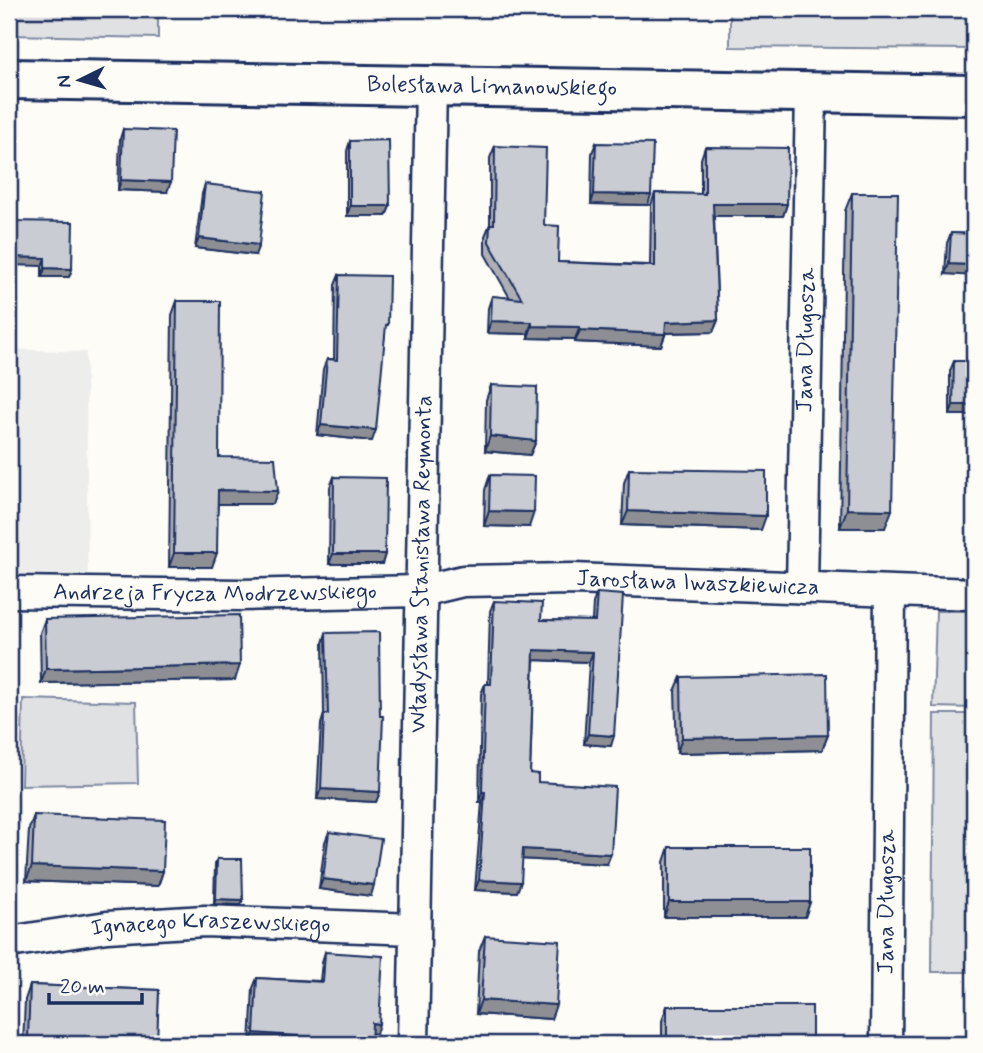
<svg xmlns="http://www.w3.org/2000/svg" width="983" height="1053" font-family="Mynerve,sans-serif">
  <rect width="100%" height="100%" fill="#fdfcf7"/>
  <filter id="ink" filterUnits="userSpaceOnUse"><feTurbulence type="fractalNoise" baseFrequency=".0143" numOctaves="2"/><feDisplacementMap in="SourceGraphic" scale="14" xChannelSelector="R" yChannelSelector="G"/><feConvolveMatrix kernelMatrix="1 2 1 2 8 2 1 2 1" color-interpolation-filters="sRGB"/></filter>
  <g filter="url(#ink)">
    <polygon fill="#edeeec" points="9,349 86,352 88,598 9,598"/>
    <g fill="#e0e1e3" stroke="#7e88a0" stroke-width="2">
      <polygon points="9,9 158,9 158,38 9,35"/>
      <polygon points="730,9 974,9 974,49 730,47"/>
      <polygon points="936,611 974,611 974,708 933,707"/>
      <polygon points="23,699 136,702 138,783 21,785"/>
      <polygon points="934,714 974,714 974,972 932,972"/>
    </g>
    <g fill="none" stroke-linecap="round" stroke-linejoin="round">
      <g stroke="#1b2f5e" stroke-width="35">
        <g id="street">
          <path id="s1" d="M 802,588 L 811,92"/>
          <path id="s2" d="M 9,592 L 240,595 L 421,591 L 463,581 L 573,579 L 974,594"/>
          <path id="s3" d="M 9,942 L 107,927 L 205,921 L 414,929"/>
          <path id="s4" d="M 413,1044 L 431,86"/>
          <path id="s5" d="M 886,1044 L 890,592"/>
        </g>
      </g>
      <g stroke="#1b2f5e" stroke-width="44">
        <g id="secondary">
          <path id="s6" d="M 9,79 L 974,95"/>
        </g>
      </g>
      <use href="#street" stroke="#fdfcf7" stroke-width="30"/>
      <use href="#secondary" stroke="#fdfcf7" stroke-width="38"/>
    </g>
    <g fill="#adafb5" stroke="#1b2f5e" stroke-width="2">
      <polygon points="123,129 167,192 118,190 120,139"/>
      <polygon points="350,141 390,206 386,216 347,216 347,151"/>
      <polygon points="596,143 648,205 591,204 592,153"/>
      <polygon points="495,146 544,225 558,262 650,265 651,205 655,193 701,194 701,159 705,147 787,204 783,216 714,216 718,320 713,332 666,333 661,346 575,342 575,339 528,338 528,334 487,333 488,308 492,296 510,298 485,254 485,236 490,224 490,158"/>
      <polygon points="205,184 255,255 195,248 202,194"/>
      <polygon points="852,193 885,528 840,528 845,211"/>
      <polygon points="11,221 72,269 69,277 42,277 42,266"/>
      <polygon points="951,233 974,234 945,274 947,243"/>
      <polygon points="339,275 385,333 372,441 317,435 323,369 327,359 334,359 335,285"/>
      <polygon points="177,301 219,457 278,491 273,504 218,504 212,567 169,567 172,315"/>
      <polygon points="954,361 974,361 950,415 950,371"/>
      <polygon points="491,385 536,441 530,455 485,451 486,400"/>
      <polygon points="629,469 761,530 622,525 624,483"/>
      <polygon points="490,475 529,527 484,526 485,490"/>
      <polygon points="334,477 385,554 382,564 329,564 330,487"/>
      <polygon points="597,593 611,746 584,744 589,662 534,660 530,773 607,864 522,859 517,892 475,890 482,802 479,802 481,694 485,684 488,684 490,611 494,601 541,620 592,621 593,603"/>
      <polygon points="45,619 235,680 41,683 40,633"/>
      <polygon points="326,633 380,792 376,802 317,799 321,724 324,714 323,643"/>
      <polygon points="681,677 828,735 822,750 677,753 675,691"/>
      <polygon points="34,815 163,871 158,886 26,881 29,829"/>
      <polygon points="329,832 371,896 319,889 325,842"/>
      <polygon points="669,847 810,902 805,917 664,917 664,862"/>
      <polygon points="217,859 241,905 214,904 215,864"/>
      <polygon points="485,936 551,1019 476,1014 479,951"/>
      <polygon points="325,952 376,1034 372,1033 371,1044 250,1043 253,988 257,978 320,981 322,962"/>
      <polygon points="30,985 159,990 156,1044 23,1044 25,1000"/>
      <polygon points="667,1006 812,1044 662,1044 662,1021"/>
    </g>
    <g fill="#8d8f94" stroke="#1b2f5e" stroke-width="2">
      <polygon points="121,180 171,182 167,192 118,190"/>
      <polygon points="594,194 651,195 648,205 591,204"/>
      <polygon points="713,204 787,204 783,216 709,216"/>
      <polygon points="350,206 390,206 386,216 347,216"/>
      <polygon points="199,238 259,245 255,255 195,248"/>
      <polygon points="9,257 45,258 42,266 9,265"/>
      <polygon points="949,264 974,265 974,276 945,274"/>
      <polygon points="45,268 72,269 69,277 42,277"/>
      <polygon points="718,320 713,332 662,333 666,322"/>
      <polygon points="491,321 532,322 528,334 487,333"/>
      <polygon points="532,326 580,327 575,339 528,338"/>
      <polygon points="580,330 665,334 661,346 575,342"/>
      <polygon points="953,405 974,405 974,415 950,415"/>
      <polygon points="321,425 376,430 372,441 317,435"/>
      <polygon points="490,436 536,441 530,455 485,451"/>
      <polygon points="218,490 278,491 273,504 213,504"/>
      <polygon points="847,509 892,510 885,528 840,528"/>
      <polygon points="489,511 534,512 529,527 484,526"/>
      <polygon points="628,511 766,516 761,530 622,525"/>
      <polygon points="174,553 217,553 212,567 169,567"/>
      <polygon points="333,554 385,554 382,564 329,564"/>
      <polygon points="534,650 593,652 589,662 531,660"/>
      <polygon points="240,665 235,680 41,683 46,669"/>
      <polygon points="588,734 614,736 611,746 584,744"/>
      <polygon points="828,735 822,750 677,753 682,738"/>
      <polygon points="321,789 380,792 376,802 317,799"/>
      <polygon points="482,792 485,792 482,802 479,802"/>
      <polygon points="523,849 611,854 607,864 519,859"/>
      <polygon points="32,866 163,871 158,886 26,881"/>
      <polygon points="323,879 374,885 371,896 319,889"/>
      <polygon points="479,880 521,882 517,892 475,890"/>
      <polygon points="216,899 243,900 241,905 214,904"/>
      <polygon points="669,902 810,902 805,917 664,917"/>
      <polygon points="481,1000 556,1005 551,1019 476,1014"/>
      <polygon points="372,1023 379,1024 376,1034 369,1033"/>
      <polygon points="254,1033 323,1038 321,1044 250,1043"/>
      <polygon points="28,1038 157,1043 156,1044 26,1044"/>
    </g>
    <g fill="#c9ccd3" stroke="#1b2f5e" stroke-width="2">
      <polygon points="123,129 173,131 171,182 121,180"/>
      <polygon points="389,140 390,206 350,206 350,141"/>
      <polygon points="596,143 653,144 651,195 594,194"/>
      <polygon points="495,146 546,148 544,225 559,226 558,262 655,266 655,193 705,194 705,147 788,148 787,204 713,204 718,320 666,322 665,334 580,330 580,327 532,326 532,322 491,321 492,296 522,299 489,242 490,224 494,224"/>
      <polygon points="205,184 265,191 259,245 199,238"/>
      <polygon points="852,193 898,193 892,510 847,509"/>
      <polygon points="9,203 11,204 11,221 73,222 72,269 45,268 45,258 9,257"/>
      <polygon points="951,233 974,234 974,265 949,264"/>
      <polygon points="339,275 389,276 388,325 386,325 376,430 321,425 327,359 337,360"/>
      <polygon points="177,301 220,301 219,457 275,458 278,491 218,490 217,553 174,553"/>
      <polygon points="954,361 974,361 974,405 953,405"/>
      <polygon points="491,385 537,387 536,441 490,436"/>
      <polygon points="629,469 766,471 766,516 628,511"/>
      <polygon points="490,475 535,476 534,512 489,511"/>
      <polygon points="334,477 386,478 385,554 333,554"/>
      <polygon points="597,593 623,595 614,736 588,734 593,652 534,650 530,773 538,774 538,782 615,787 611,854 523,849 521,882 479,880 485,792 482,792 485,684 491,684 494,601 542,603 541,620 595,621"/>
      <polygon points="239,615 240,665 46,669 45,619"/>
      <polygon points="379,632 380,716 383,716 380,792 321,789 324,714 328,714 326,633"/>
      <polygon points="827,674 828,735 682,738 681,677"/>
      <polygon points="34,815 165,820 163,871 32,866"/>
      <polygon points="329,832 381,839 374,885 323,879"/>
      <rect x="669" y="847" width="141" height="55"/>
      <polygon points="217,859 242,859 243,900 216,899"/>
      <polygon points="485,936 560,941 556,1005 481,1000"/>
      <polygon points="325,952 383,956 379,1024 372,1023 371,1044 323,1044 323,1038 254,1033 257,978 323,982"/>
      <polygon points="30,985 159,990 157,1043 28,1038"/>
      <rect x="667" y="1006" width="145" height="38"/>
    </g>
  </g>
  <g text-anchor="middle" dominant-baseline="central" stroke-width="5" stroke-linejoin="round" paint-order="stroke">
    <g font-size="23" fill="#1b2f5e" stroke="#fdfcf7">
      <text stroke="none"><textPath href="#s6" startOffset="483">Bolesława Limanowskiego</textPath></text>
      <text stroke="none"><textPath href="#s1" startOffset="248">Jana Długosza</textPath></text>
      <text stroke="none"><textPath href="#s4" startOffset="480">Władysława Stanisława Reymonta</textPath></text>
      <text stroke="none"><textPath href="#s2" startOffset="690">Jarosława Iwaszkiewicza</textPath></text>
      <text stroke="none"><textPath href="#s2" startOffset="206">Andrzeja Frycza Modrzewskiego</textPath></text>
      <text stroke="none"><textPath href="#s5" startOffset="142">Jana Długosza</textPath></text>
      <text stroke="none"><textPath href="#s3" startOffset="203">Ignacego Kraszewskiego</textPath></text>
    </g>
  </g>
  <rect width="983" height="1053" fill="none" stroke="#fdfcf7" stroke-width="35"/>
  <rect x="18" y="18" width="948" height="1018" fill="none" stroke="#1b2f5e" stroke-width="2.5" filter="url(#ink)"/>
  <g transform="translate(80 80) rotate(265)" stroke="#fdfcf7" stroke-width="5" paint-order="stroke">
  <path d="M0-5L12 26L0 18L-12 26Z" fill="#1b2f5e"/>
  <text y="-10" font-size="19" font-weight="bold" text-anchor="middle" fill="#1b2f5e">N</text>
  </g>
  <path d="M49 993v10h93v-10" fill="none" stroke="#1b2f5e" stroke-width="3.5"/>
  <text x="60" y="993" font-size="21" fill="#1b2f5e" stroke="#fdfcf7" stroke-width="5" paint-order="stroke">20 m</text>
</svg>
